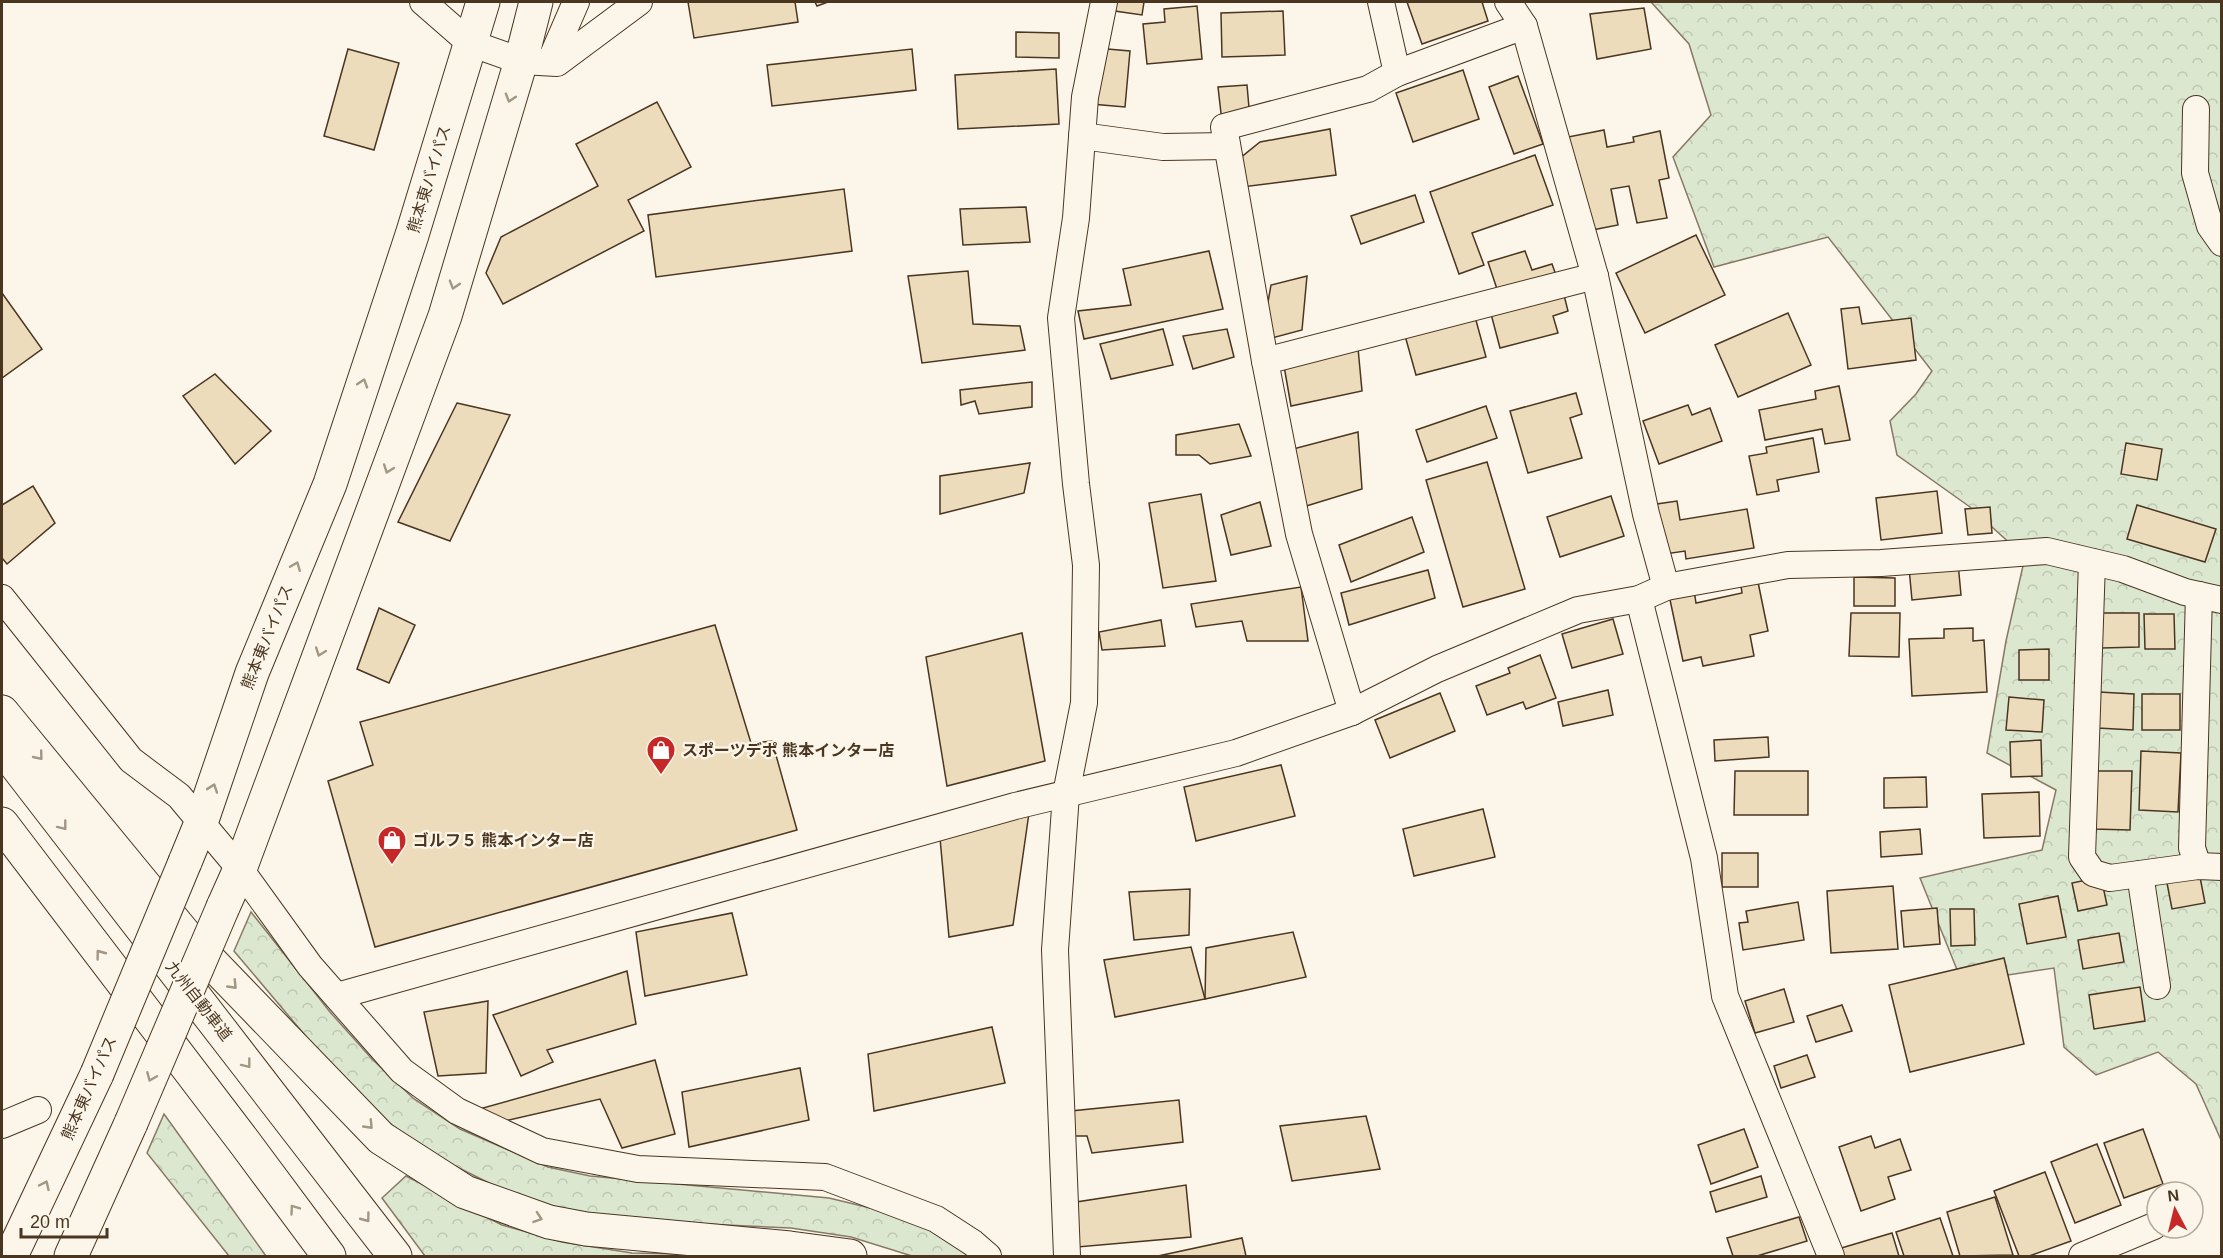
<svg xmlns="http://www.w3.org/2000/svg" width="2223" height="1258" font-family="Arial,'Noto Sans JP',sans-serif">
  <defs>
    <pattern id="forest-crowns" width="20" height="18" patternUnits="userSpaceOnUse" patternTransform="scale(1.5)"><rect width="20" height="18" fill="#dce7d0"/><path d="M2 6a3 3 0 1 1 6 0M12 15a3 3 0 1 1 6 0" fill="none" stroke="#bec7b2"/></pattern>
  </defs>
  <rect width="100%" height="100%" fill="#fbf6e9"/>
  <g fill="url(#forest-crowns)" stroke="#887966" stroke-width="1.5">
    <polygon points="1651,2 2221,2 2221,1140 2196,1084 2158,1052 2096,1075 2064,1047 2054,968 1962,982 1920,878 2042,850 2056,790 1987,753 2006,641 2025,557 1970,507 1897,455 1890,421 1916,394 1932,371 1828,237 1714,267 1673,157 1711,115 1689,44"/>
    <polygon points="251,912 330,1012 372,1059 414,1099 460,1129 548,1167 590,1176 829,1198 895,1214 931,1230 973,1256 912,1256 851,1237 791,1228 621,1220 541,1204 493,1185 449,1163 405,1135 378,1114 336,1072 234,951"/>
    <polygon points="164,1114 266,1256 229,1256 147,1153"/>
    <polygon points="406,1176 502,1225 562,1242 632,1253 775,1256 425,1256 382,1198"/>
  </g>
  <g fill="#ecdcbc" stroke="#4a3520" stroke-width="1.5">
    <polygon points="688,2 795,2 798,22 694,38"/>
    <polygon points="815,2 828,2 817,6"/>
    <polygon points="1109,2 1144,2 1142,15 1108,10"/>
    <polygon points="1407,2 1482,2 1488,21 1422,44"/>
    <polygon points="1197,6 1202,59 1147,64 1143,24 1165,22 1164,9"/>
    <polygon points="1644,8 1651,49 1597,59 1590,14"/>
    <polygon points="1283,11 1285,55 1222,57 1221,13"/>
    <polygon points="1016,32 1059,33 1059,58 1016,57"/>
    <polygon points="1096,48 1130,51 1125,107 1091,104"/>
    <polygon points="348,49 399,63 374,150 324,136"/>
    <polygon points="912,49 916,90 772,106 767,65"/>
    <polygon points="1056,69 1059,124 958,129 955,75"/>
    <polygon points="1463,70 1479,119 1413,142 1396,93"/>
    <polygon points="1518,76 1543,144 1514,154 1489,87"/>
    <polygon points="1247,85 1250,119 1222,122 1218,87"/>
    <polygon points="657,102 691,167 628,200 644,231 503,304 486,273 501,237 598,186 576,144"/>
    <polygon points="1330,129 1336,175 1234,188 1239,159 1260,142"/>
    <polygon points="1604,130 1607,147 1634,142 1633,137 1660,131 1669,178 1659,180 1667,218 1637,223 1629,186 1611,189 1618,225 1587,231 1568,137"/>
    <polygon points="1535,155 1553,205 1472,233 1484,265 1459,274 1430,192"/>
    <polygon points="844,189 852,251 656,277 648,215"/>
    <polygon points="1415,195 1424,222 1361,244 1351,216"/>
    <polygon points="1026,207 1030,242 963,245 960,209"/>
    <polygon points="1696,235 1725,295 1645,333 1616,273"/>
    <polygon points="1209,251 1223,309 1084,339 1078,311 1131,305 1123,269"/>
    <polygon points="1525,251 1532,270 1552,264 1557,278 1499,295 1488,262"/>
    <polygon points="968,271 973,324 1020,326 1025,350 922,363 908,276"/>
    <polygon points="1307,276 1302,330 1261,341 1271,285"/>
    <polygon points="1563,291 1568,311 1553,316 1558,333 1500,348 1490,310"/>
    <polygon points="2,293 42,349 2,378"/>
    <polygon points="1859,307 1862,324 1911,318 1916,360 1848,369 1841,309"/>
    <polygon points="1474,313 1486,357 1416,375 1404,332"/>
    <polygon points="1788,313 1811,365 1738,397 1715,345"/>
    <polygon points="1163,329 1173,365 1111,379 1100,344"/>
    <polygon points="1227,329 1234,357 1193,369 1183,336"/>
    <polygon points="1358,348 1362,391 1291,406 1284,366"/>
    <polygon points="215,374 271,431 235,464 183,396"/>
    <polygon points="1032,382 1032,407 979,414 975,401 961,405 960,390"/>
    <polygon points="1839,386 1850,440 1825,444 1822,429 1765,440 1759,410 1816,399 1815,391"/>
    <polygon points="1576,393 1582,414 1570,418 1582,458 1528,473 1510,411"/>
    <polygon points="457,403 510,415 450,541 398,522"/>
    <polygon points="1688,405 1692,415 1710,408 1722,441 1659,464 1643,421"/>
    <polygon points="1486,406 1497,438 1427,462 1416,430"/>
    <polygon points="1239,424 1251,456 1210,464 1199,455 1176,455 1176,435"/>
    <polygon points="1358,432 1362,489 1303,507 1293,449"/>
    <polygon points="1813,438 1819,472 1777,480 1779,491 1757,495 1749,456 1767,453 1766,447"/>
    <polygon points="2126,443 2162,449 2157,480 2121,474"/>
    <polygon points="1487,462 1525,589 1463,607 1426,480"/>
    <polygon points="1030,463 1024,493 940,514 940,476"/>
    <polygon points="33,486 55,523 7,564 2,558 2,505"/>
    <polygon points="1937,491 1942,533 1881,540 1876,498"/>
    <polygon points="1201,494 1216,581 1163,588 1149,503"/>
    <polygon points="1611,496 1624,536 1560,557 1547,517"/>
    <polygon points="1677,501 1680,520 1747,509 1754,548 1686,559 1685,551 1665,554 1657,504"/>
    <polygon points="1260,502 1271,546 1231,555 1221,515"/>
    <polygon points="2137,505 2216,529 2205,562 2127,539"/>
    <polygon points="1990,507 1992,533 1968,535 1965,509"/>
    <polygon points="1412,517 1424,552 1351,582 1339,545"/>
    <polygon points="1958,563 1961,595 1912,600 1909,568"/>
    <polygon points="1428,570 1435,598 1349,625 1341,593"/>
    <polygon points="1854,577 1895,578 1895,606 1854,606"/>
    <polygon points="1758,582 1768,631 1750,635 1754,656 1703,666 1701,657 1683,661 1669,595 1694,590 1696,603 1742,593 1741,586"/>
    <polygon points="1301,587 1308,641 1247,641 1242,621 1196,627 1191,604"/>
    <polygon points="379,608 415,625 389,683 357,669"/>
    <polygon points="1851,613 1900,613 1899,657 1849,656"/>
    <polygon points="2102,613 2139,613 2139,647 2102,648"/>
    <polygon points="2144,614 2174,614 2175,649 2145,649"/>
    <polygon points="1613,619 1623,654 1572,668 1562,634"/>
    <polygon points="1161,620 1165,646 1102,650 1099,632"/>
    <polygon points="715,625 751,743 772,741 797,830 375,947 328,781 373,765 360,722"/>
    <polygon points="1973,628 1973,641 1984,640 1987,692 1912,696 1909,639 1944,638 1944,629"/>
    <polygon points="1022,633 1045,761 947,786 926,657"/>
    <polygon points="2049,649 2049,680 2019,680 2019,650"/>
    <polygon points="1540,655 1556,698 1526,709 1523,702 1487,715 1476,686 1510,673 1508,668"/>
    <polygon points="1608,690 1613,715 1563,726 1558,702"/>
    <polygon points="2099,692 2134,694 2133,730 2098,728"/>
    <polygon points="1440,693 1455,731 1390,758 1375,720"/>
    <rect x="2142" y="694" width="38" height="36"/>
    <polygon points="2009,697 2044,700 2042,732 2006,730"/>
    <polygon points="1768,737 1769,757 1715,761 1714,740"/>
    <polygon points="2041,740 2042,776 2011,777 2010,742"/>
    <polygon points="2141,751 2181,753 2178,812 2139,810"/>
    <polygon points="1281,765 1295,816 1196,841 1184,787"/>
    <polygon points="1735,771 1808,771 1808,815 1734,815"/>
    <polygon points="2095,771 2132,771 2130,830 2093,829"/>
    <polygon points="1926,777 1927,807 1884,808 1884,778"/>
    <polygon points="2039,792 2040,836 1984,838 1982,794"/>
    <polygon points="1483,809 1495,857 1414,876 1403,829"/>
    <polygon points="1029,813 1013,925 949,937 939,827"/>
    <polygon points="1920,829 1922,854 1881,857 1880,832"/>
    <rect x="1722" y="853" width="36" height="34"/>
    <polygon points="2101,877 2107,905 2078,911 2072,883"/>
    <polygon points="2200,877 2205,903 2172,909 2167,883"/>
    <polygon points="1893,886 1898,949 1831,953 1827,891"/>
    <polygon points="1190,889 1189,935 1134,940 1129,892"/>
    <polygon points="2058,896 2066,937 2027,944 2019,904"/>
    <polygon points="1798,902 1804,940 1743,950 1739,923 1748,922 1746,911"/>
    <polygon points="1937,908 1940,944 1904,947 1901,911"/>
    <polygon points="1950,909 1974,909 1975,945 1951,946"/>
    <polygon points="732,913 747,975 645,996 636,932"/>
    <polygon points="1293,932 1306,977 1205,999 1206,948"/>
    <polygon points="2119,933 2124,962 2083,969 2078,940"/>
    <polygon points="1191,947 1205,999 1115,1017 1104,960"/>
    <polygon points="2004,958 2024,1044 1910,1072 1889,985"/>
    <polygon points="627,971 636,1024 547,1050 553,1062 521,1076 493,1015"/>
    <polygon points="2140,987 2145,1021 2094,1029 2089,995"/>
    <polygon points="1784,989 1794,1022 1755,1033 1745,1001"/>
    <polygon points="488,1001 486,1073 438,1076 424,1012"/>
    <polygon points="1842,1005 1852,1031 1816,1042 1807,1016"/>
    <polygon points="992,1027 1005,1083 874,1111 868,1054"/>
    <polygon points="1807,1055 1815,1077 1781,1088 1774,1066"/>
    <polygon points="655,1060 675,1134 622,1148 600,1099 487,1125 483,1108"/>
    <polygon points="800,1068 809,1120 689,1147 682,1092"/>
    <polygon points="1179,1100 1183,1142 1092,1153 1087,1136 1067,1136 1061,1112"/>
    <polygon points="1366,1116 1380,1169 1292,1181 1280,1126"/>
    <polygon points="1744,1129 1758,1167 1711,1184 1698,1145"/>
    <polygon points="2143,1129 2163,1184 2124,1198 2104,1143"/>
    <polygon points="1871,1136 1875,1148 1900,1139 1911,1170 1888,1177 1895,1199 1861,1211 1839,1147"/>
    <polygon points="2097,1144 2121,1205 2075,1223 2051,1162"/>
    <polygon points="2045,1172 2071,1241 2029,1256 2019,1256 1994,1191"/>
    <polygon points="1761,1176 1767,1197 1716,1212 1710,1192"/>
    <polygon points="1186,1185 1191,1237 1066,1248 1070,1203"/>
    <polygon points="1995,1197 2013,1255 1960,1256 1947,1212"/>
    <polygon points="1799,1217 1807,1241 1757,1256 1733,1256 1727,1238"/>
    <polygon points="1940,1218 1953,1256 1904,1256 1896,1232"/>
    <polygon points="1892,1233 1899,1256 1841,1256 1838,1249"/>
    <polygon points="1242,1238 1246,1256 1158,1256"/>
  </g>
  <g fill="none" stroke-linecap="round" stroke-linejoin="round">
    <g stroke="#4a3520" stroke-width="28">
      <g id="minor">
        <polyline points="423,2 470,43 521,61 557,63 639,2"/>
        <polyline points="1381,2 1397,73"/>
        <polyline points="1508,2 1524,26 1595,276 1646,514 1666,587"/>
        <polyline points="550,62 576,2"/>
        <polyline points="2196,109 2195,173 2210,226 2222,243"/>
        <polyline points="1082,136 1163,147 1227,146"/>
        <polyline points="1265,361 1224,127 1368,89 1397,73 1524,26"/>
        <polyline points="2092,562 2082,857 2093,873 2110,878 2198,866 2222,867"/>
        <polyline points="2,598 131,760 179,796 240,869 310,966 402,1071 457,1111 542,1151 638,1169 825,1177 936,1219 973,1243 988,1256"/>
        <polyline points="1639,599 1704,858 1725,996 1831,1256"/>
        <polyline points="1352,712 1299,534 1265,361 1595,276"/>
        <polyline points="2198,866 2192,848 2199,595"/>
        <polyline points="2140,874 2157,986"/>
        <polyline points="337,996 1015,806 1236,753 1352,712 1437,669 1578,610 1639,599 1666,587 1788,565 1881,563 2047,551 2123,569 2185,592 2222,600"/>
        <polyline points="2,1125 38,1110"/>
        <polyline points="1067,1256 1055,950 1066,794 1084,703 1086,565 1076,484 1061,318 1076,218 1085,97 1104,2"/>
        <polyline points="2082,1256 2154,1226"/>
      </g>
    </g>
    <g stroke="#4a3520" stroke-width="35">
      <g id="trunk">
        <polyline points="185,862 201,823 252,673 330,484 412,235 483,2"/>
        <polyline points="223,907 240,869 445,316 521,61 536,2"/>
        <polyline points="11,1256 97,1074"/>
        <polyline points="71,1256 131,1123"/>
      </g>
    </g>
    <g stroke="#4a3520" stroke-width="35">
      <g id="motorway">
        <polyline points="2,712 187,937 381,1138 465,1192 549,1222 586,1229 790,1248 850,1256"/>
        <polyline points="2,747 395,1256"/>
        <polyline points="2,824 245,1143 329,1256"/>
      </g>
    </g>
    <use href="#minor" stroke="#fbf6e9" stroke-width="26"/>
    <use href="#trunk" stroke="#fbf6e9" stroke-width="33"/>
    <use href="#motorway" stroke="#fbf6e9" stroke-width="33"/>
    <g stroke="#4a3520" stroke-width="35" stroke-linecap="butt">
      <g id="trunk-bridge">
        <polyline points="97,1074 185,862"/>
        <polyline points="131,1123 223,907"/>
      </g>
    </g>
    <use href="#trunk-bridge" stroke="#fbf6e9" stroke-width="33"/>
  </g>
  <defs><path id="oneway-chevron" d="M-2-3.5L2.5 0L-2 3.5" fill="none" stroke-width="1.6" stroke-linecap="round" stroke-linejoin="round" transform="scale(1.5)"/></defs>
  <g stroke="#a29684">
    <use href="#oneway-chevron" transform="translate(510 98) rotate(107)"/>
    <use href="#oneway-chevron" transform="translate(454 285) rotate(107)"/>
    <use href="#oneway-chevron" transform="translate(363 383) rotate(-72)"/>
    <use href="#oneway-chevron" transform="translate(388 469) rotate(110)"/>
    <use href="#oneway-chevron" transform="translate(296 566) rotate(-68)"/>
    <use href="#oneway-chevron" transform="translate(320 652) rotate(110)"/>
    <use href="#oneway-chevron" transform="translate(39 756) rotate(51)"/>
    <use href="#oneway-chevron" transform="translate(213 788) rotate(-71)"/>
    <use href="#oneway-chevron" transform="translate(63 826) rotate(52)"/>
    <use href="#oneway-chevron" transform="translate(100 954) rotate(-127)"/>
    <use href="#oneway-chevron" transform="translate(233 985) rotate(46)"/>
    <use href="#oneway-chevron" transform="translate(247 1064) rotate(52)"/>
    <use href="#oneway-chevron" transform="translate(151 1077) rotate(113)"/>
    <use href="#oneway-chevron" transform="translate(369 1125) rotate(46)"/>
    <use href="#oneway-chevron" transform="translate(45 1185) rotate(-65)"/>
    <use href="#oneway-chevron" transform="translate(294 1209) rotate(-126)"/>
    <use href="#oneway-chevron" transform="translate(366 1218) rotate(53)"/>
    <use href="#oneway-chevron" transform="translate(538 1218) rotate(19)"/>
  </g>
  <defs>
    <g id="shop-pin" transform="scale(1.5)"><path d="M0 17L-7.5 6A9.5 9.5 0 1 1 7.5 6Z" fill="#c62828" stroke="#fbf6e9"/><path d="M-5-2.5h2.3a2.7 3.5 0 0 1 5.4 0H5L5.5 6h-11ZM-1.5-2.5h3a1.5 2.3 0 0 0-3 0Z" fill="#fff"/></g>
  </defs>
  <g fill-rule="evenodd">
    <use href="#shop-pin" x="661" y="750"/>
    <use href="#shop-pin" x="392" y="840"/>
  </g>
  <g text-anchor="middle" dominant-baseline="central" stroke-width="4.5" stroke-linejoin="round" paint-order="stroke">
    <g font-size="16" fill="#4a3520" stroke="#fbf6e9">
      <text transform="translate(429 179) rotate(-73)">熊本東バイパス</text>
      <text transform="translate(267 637) rotate(-68)">熊本東バイパス</text>
      <text transform="translate(199 1001) rotate(52)">九州自動車道</text>
      <text transform="translate(89 1088) rotate(-66)">熊本東バイパス</text>
    </g>
    <g font-size="16" font-weight="bold" fill="#4a3520" stroke="#fbf6e9" text-anchor="start">
      <text x="682" y="750">スポーツデポ 熊本インター店</text>
      <text x="413" y="840">ゴルフ５ 熊本インター店</text>
    </g>
  </g>
  <rect width="2223" height="1258" fill="none" stroke="#4a3520" stroke-width="6"/>
  <g transform="translate(2175 1210) rotate(353)"><circle r="28" fill="#fbf6e9" stroke="#b4a999" stroke-width="1.5"/>
  <path d="M0-4.5L10 22L0 15L-10 22Z" fill="#c62828"/>
  <text y="-9" font-size="16" font-weight="bold" text-anchor="middle" fill="#4a3520">N</text>
  </g>
  <path d="M21 1228v9h86v-9" fill="none" stroke="#4a3520" stroke-width="3"/>
  <text x="30" y="1228" font-size="18" fill="#4a3520" stroke="#fbf6e9" stroke-width="4.5" paint-order="stroke">20 m</text>
</svg>
